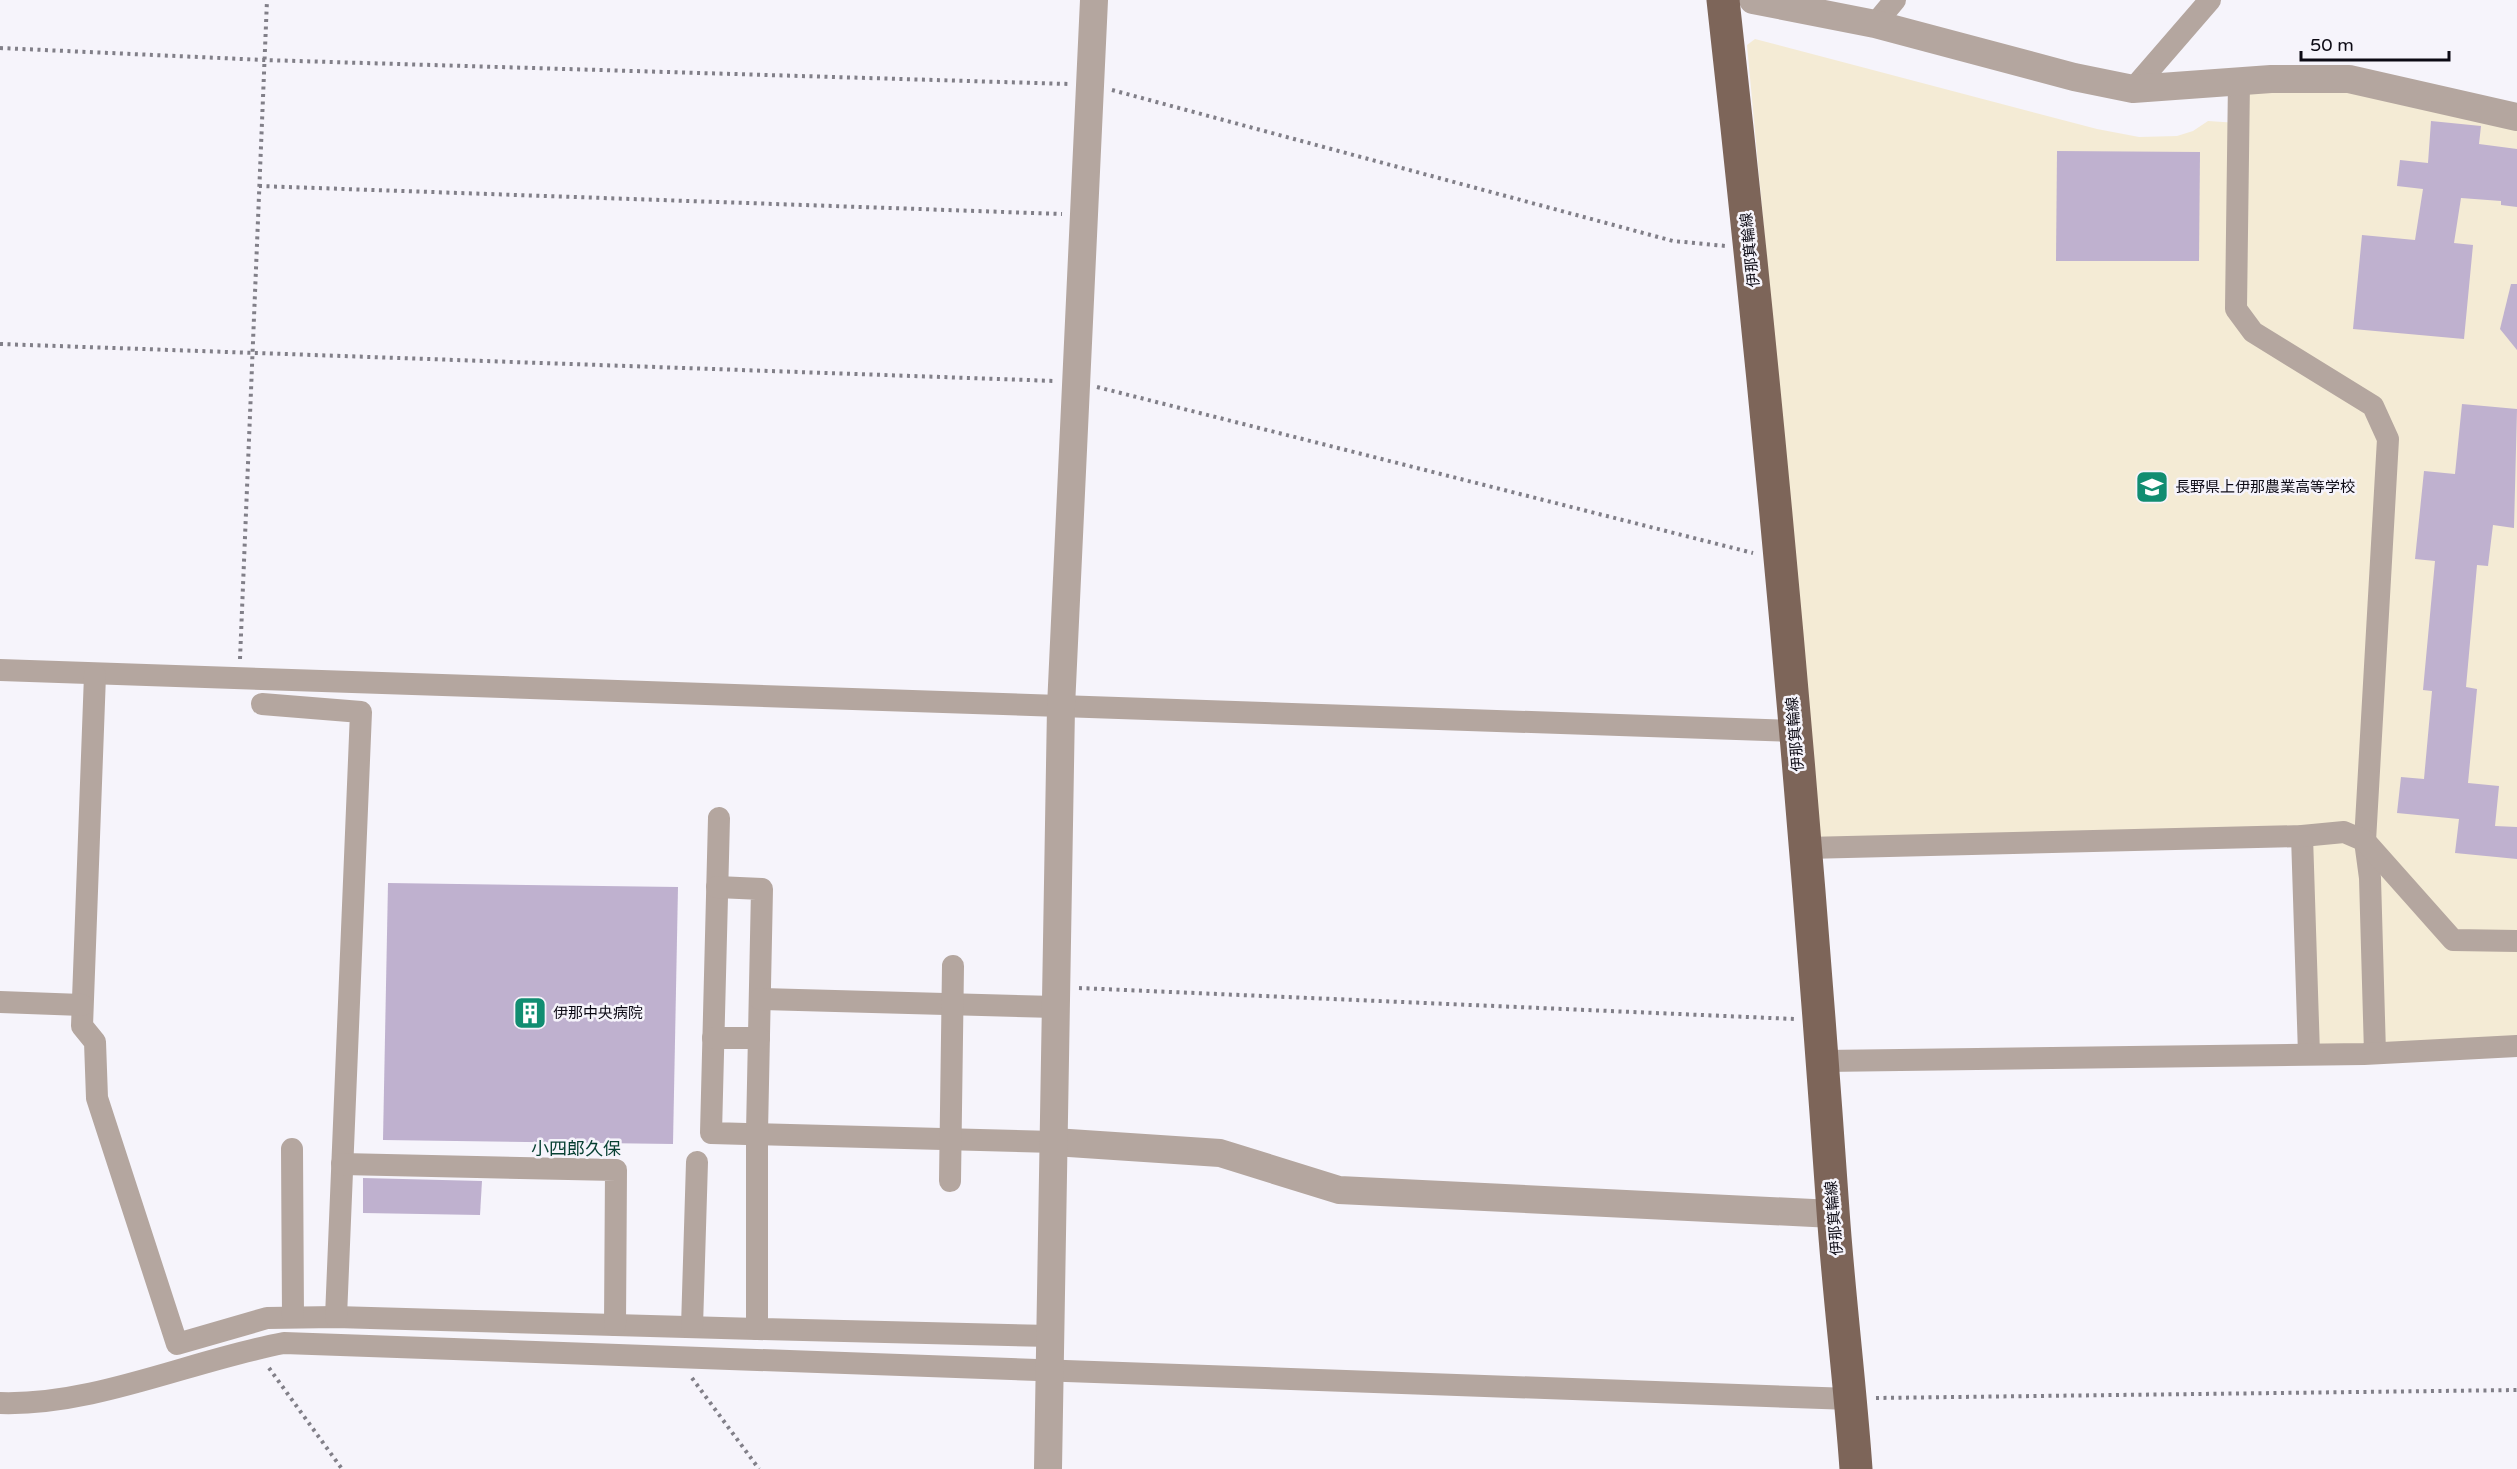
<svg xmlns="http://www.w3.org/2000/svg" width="2517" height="1469" font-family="'Varela Round','Noto Sans JP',sans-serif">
  <rect width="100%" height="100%" fill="#f6f4fb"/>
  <polygon fill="#f4ebd5" points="1755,39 2097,129 2139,137 2177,136 2193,131 2208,121 2238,123 2239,81 2271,79 2517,117 2517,1046 2309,1054 2302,837 1821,848 1747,45"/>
  <g fill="#bfb1cf">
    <polygon points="2431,121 2481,126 2479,144 2517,149 2517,207 2501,205 2501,201 2461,198 2454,243 2473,245 2464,339 2353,329 2362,235 2415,240 2423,189 2397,186 2400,160 2428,163"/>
    <polygon points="2057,151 2200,152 2199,261 2056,261"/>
    <polygon points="2511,284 2517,284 2517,350 2500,329"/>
    <polygon points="2462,404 2517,409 2514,528 2493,525 2488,566 2477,565 2466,687 2477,689 2468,783 2499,786 2495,826 2517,827 2517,859 2455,853 2459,819 2397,813 2401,777 2424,779 2432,691 2423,690 2435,561 2415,559 2424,471 2455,474"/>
    <polygon points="388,883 678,887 673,1144 383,1140"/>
    <polygon points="363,1178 482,1181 480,1215 363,1213"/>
  </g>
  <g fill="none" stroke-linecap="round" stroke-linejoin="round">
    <g stroke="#817f88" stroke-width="4" stroke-dasharray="3 4.5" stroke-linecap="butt">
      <polyline points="0,48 264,60 1069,84"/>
      <polyline points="1112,90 1673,241 1726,246"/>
      <polyline points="259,186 1062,214"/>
      <polyline points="0,344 1055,381"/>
      <polyline points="1097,387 1753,553"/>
      <polyline points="240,659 267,0"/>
      <polyline points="1079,988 1794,1019"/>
      <polyline points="269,1368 342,1469"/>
      <polyline points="692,1378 759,1469"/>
      <polyline points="1876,1398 2517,1390"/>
    </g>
    <g stroke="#b4a69f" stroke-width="22">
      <polyline points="1875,24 1895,0"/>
      <polyline points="2239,81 2236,309 2253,332 2373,406 2388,439 2365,841 2370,878 2375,1053"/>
      <polyline points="2133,89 2210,0"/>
      <polyline points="0,670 1794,731"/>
      <polyline points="95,675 82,1026 95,1042 97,1098 177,1344 267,1318 336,1317 757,1329"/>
      <polyline points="262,704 361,712 336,1317"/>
      <polyline points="719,818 711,1133 1054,1142"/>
      <polyline points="2302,836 2309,1054"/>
      <polyline points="1806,848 2302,836 2344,832 2365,841 2453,940 2517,941"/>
      <polyline points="717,887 762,889 757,1132 757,1329 1051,1336"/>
      <polyline points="760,999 1055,1007"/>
      <polyline points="0,1002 82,1005"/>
      <polyline points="713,1038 759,1038"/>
      <polyline points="1824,1061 2364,1054 2517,1046"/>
      <polyline points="292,1149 293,1317"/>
      <polyline points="342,1164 616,1170 615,1325"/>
      <polyline points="950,1181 953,966"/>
      <polyline points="692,1327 697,1162"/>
      <path d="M 0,1403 C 94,1406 192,1360 284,1343 L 1851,1399"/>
    </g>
    <g stroke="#b4a69f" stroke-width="28">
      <polyline points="1753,0 1875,24 2074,77 2133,89 2271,79 2349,79 2517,117"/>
      <polyline points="1054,1142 1220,1153 1339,1190 1833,1214"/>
      <polyline points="1048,1469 1061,707 1094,0"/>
    </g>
    <path stroke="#7d6559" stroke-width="33" d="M 1723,0 C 1768,403 1805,807 1833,1211 C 1839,1297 1850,1383 1856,1469"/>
  </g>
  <defs>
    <g id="school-square" transform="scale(1.725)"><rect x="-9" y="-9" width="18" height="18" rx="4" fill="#118d71" stroke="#f6f4fb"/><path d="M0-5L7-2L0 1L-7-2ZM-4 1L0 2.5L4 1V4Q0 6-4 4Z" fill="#fff"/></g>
    <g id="building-square" transform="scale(1.725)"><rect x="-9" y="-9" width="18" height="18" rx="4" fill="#118d71" stroke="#f6f4fb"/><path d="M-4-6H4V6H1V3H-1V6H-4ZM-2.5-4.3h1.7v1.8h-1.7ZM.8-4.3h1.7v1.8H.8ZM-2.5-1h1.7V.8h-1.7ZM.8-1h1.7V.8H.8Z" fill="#fff"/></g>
  </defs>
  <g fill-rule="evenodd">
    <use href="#school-square" x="2152" y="487"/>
    <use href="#building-square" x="530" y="1013"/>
  </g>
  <g text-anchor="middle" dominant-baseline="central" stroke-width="5" stroke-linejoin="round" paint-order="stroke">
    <g font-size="15" fill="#0c0a14" stroke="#f6f4fb">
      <text transform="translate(1750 250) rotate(-96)">伊那箕輪線</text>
      <text transform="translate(1795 734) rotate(-95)">伊那箕輪線</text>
      <text transform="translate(1834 1218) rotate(-95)">伊那箕輪線</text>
    </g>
    <g font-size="15" fill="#0c0a14" stroke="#f6f4fb" text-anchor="start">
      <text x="2175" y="487">長野県上伊那農業高等学校</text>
      <text x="553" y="1013">伊那中央病院</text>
    </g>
    <g font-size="18" fill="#063f31" stroke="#f6f4fb">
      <text x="576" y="1149">小四郎久保</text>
    </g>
  </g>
  <path d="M2301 51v9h148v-9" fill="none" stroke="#0c0a14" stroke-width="3"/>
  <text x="2310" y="51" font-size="18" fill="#0c0a14" stroke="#f6f4fb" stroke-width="4.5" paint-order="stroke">50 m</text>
</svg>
